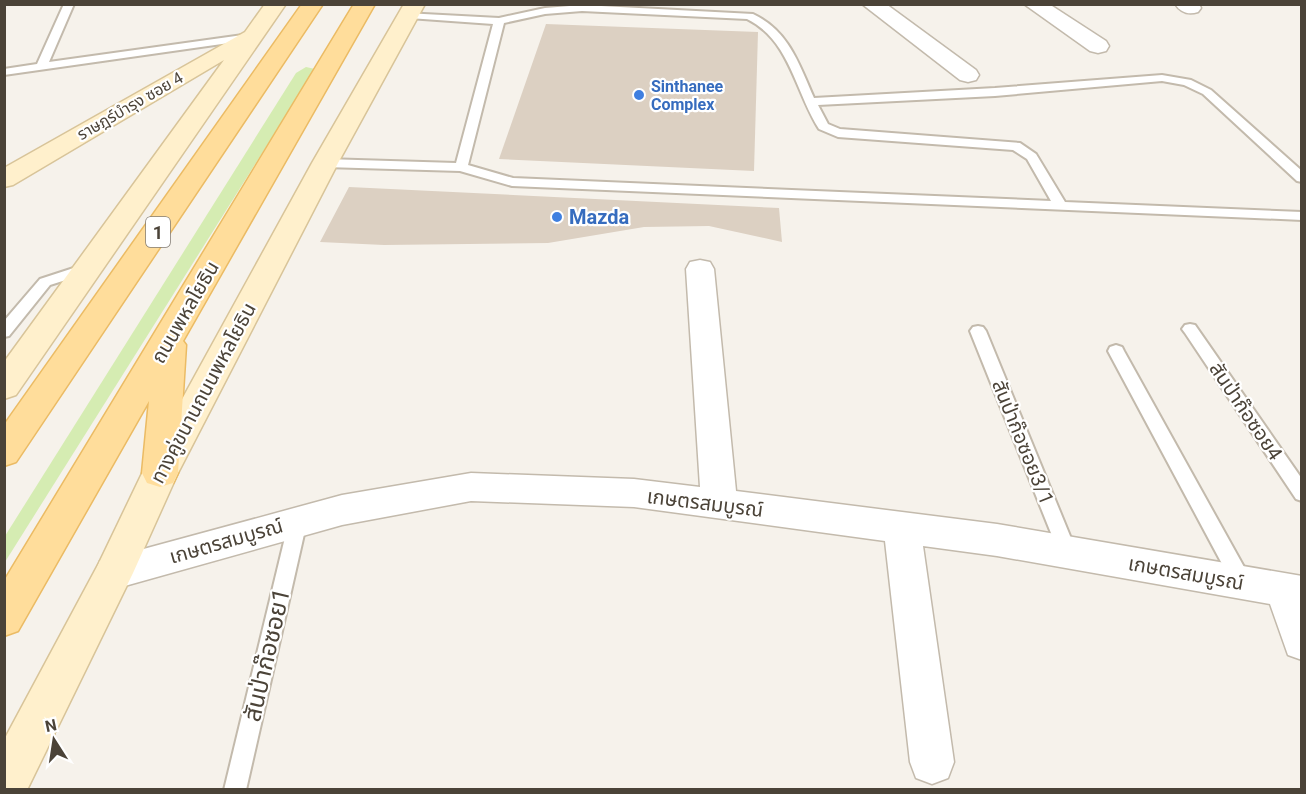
<svg xmlns="http://www.w3.org/2000/svg" width="1306" height="794" font-family="Roboto,'Noto Sans Thai',sans-serif">
  <rect width="100%" height="100%" fill="#f6f2eb"/>
  <polygon fill="#d5ecb2" points="306,67 315,69 5,562 5,536 296,73"/>
  <g fill="#dcd0c2">
    <polygon points="546,24 758,32 754,171 499,159"/>
    <polygon points="349,187 779,208 782,242 709,226 644,227 548,243 384,245 320,242"/>
  </g>
  <g fill="none" stroke-linecap="round" stroke-linejoin="round">
    <g stroke="#c3baac" stroke-width="4">
      <g id="lane">
        <polygon points="64,4 74,4 49,62 250,34 255,37 250,40 4,75 4,69 37,64"/>
        <path d="M 582,5 L 753,14 C 789,31 799,64 814,98 L 995,88 L 1162,75 L 1191,80 L 1211,90 L 1302,171 L 1302,182 L 1297,181 L 1203,94 L 1184,85 L 1162,81 L 995,96 L 818,105 L 828,124 L 840,129 L 1020,143 L 1036,154 L 1065,202 L 1302,212 L 1302,220 L 512,186 L 460,171 L 325,167 L 319,163 L 325,159 L 456,163 L 493,24 L 409,18 L 404,15 L 405,13 L 499,18 L 545,8 ZM 582,11 L 747,19 C 790,40 795,91 819,129 L 838,137 L 1013,150 L 1027,159 L 1051,201 L 513,178 L 468,165 L 504,23 L 545,14 Z"/>
        <polygon points="89,263 96,268 94,271 50,285 9,336 4,337 4,321 40,279"/>
        <polygon points="1190,324 1195,325 1302,479 1302,501 1296,499 1185,333 1182,329 1185,325"/>
        <polygon points="978,326 983,327 986,331 1077,553 1075,559 1068,561 1061,559 1059,553 970,331 973,327"/>
        <polygon points="1116,345 1122,347 1124,351 1249,576 1252,582 1249,588 1242,590 1235,588 1108,351 1110,347"/>
        <polygon points="298,513 305,516 307,521 246,790 224,790 289,521 291,516"/>
      </g>
    </g>
    <g stroke="#c3baac" stroke-width="3">
      <g id="street">
        <polygon points="862,4 886,4 976,70 979,75 976,80 968,82 960,80"/>
        <polygon points="1024,4 1049,4 1106,41 1109,46 1106,51 1098,53 1090,51"/>
        <path d="M 1175,4 L 1199,4 L 1201,8 L 1198,12 C 1189,15 1181,13 1175,4 Z"/>
        <polygon points="700,260 710,262 714,269 736,491 997,524 1302,576 1302,660 1288,655 1270,604 997,556 923,546 954,762 948,778 932,784 916,778 910,762 885,541 634,507 471,501 342,525 114,589 100,585 95,573 100,561 114,557 342,495 471,473 634,479 700,487 686,269 690,262"/>
      </g>
    </g>
    <g stroke="#d8c499" stroke-width="3">
      <g id="secondary">
        <polygon points="265,4 286,4 16,395 4,399 4,362 224,60 13,185 4,187 4,168 245,32"/>
        <polygon points="404,4 425,4 338,163 178,473 133,573 27,790 4,790 4,740 99,563 147,463 312,163"/>
      </g>
    </g>
    <g stroke="#ebbb64" stroke-width="3">
      <g id="primary">
        <polygon points="302,4 323,4 16,462 4,466 4,425"/>
        <polygon points="354,4 375,4 183,341 186,345 178,473 173,483 160,487 147,483 142,473 149,401 18,631 4,636 4,581"/>
      </g>
    </g>
    <use href="#lane" fill="#fff" fill-rule="evenodd"/>
    <use href="#street" fill="#fff" fill-rule="evenodd"/>
    <use href="#secondary" fill="#fff0cc" fill-rule="evenodd"/>
    <use href="#primary" fill="#ffdd9b" fill-rule="evenodd"/>
  </g>
  <g fill="#3f7fe0" stroke="#fff" stroke-width="2">
    <circle cx="639" cy="95" r="6"/>
    <circle cx="557" cy="217" r="6"/>
  </g>
  <g text-anchor="middle" dominant-baseline="central" stroke-width="4.5" stroke-linejoin="round" paint-order="stroke">
    <g font-size="16" font-weight="bold" fill="#366cbe" stroke="#fff" text-anchor="start">
      <text x="651" y="86">Sinthanee<tspan x="651" dy="18">Complex</tspan></text>
    </g>
    <g font-size="16" fill="#4b4338" stroke="#fff">
      <text transform="translate(130 106) rotate(-30)">ราษฎร์บำรุง ซอย 4</text>
    </g>
    <rect fill="#fff" stroke="#817b74" stroke-width="1.5" x="146" y="217" width="24" height="30" rx="4.5"/>
    <g font-size="18" font-weight="bold" fill="#4b4338">
      <text x="158" y="232">1</text>
    </g>
    <g font-size="20" font-weight="bold" fill="#366cbe" stroke="#fff" text-anchor="start">
      <text x="569" y="217">Mazda</text>
    </g>
    <g font-size="20" fill="#4b4338" stroke="#fff">
      <text transform="translate(185 312) rotate(-60)">ถนนพหลโยธิน</text>
      <text transform="translate(203 393) rotate(-62)">ทางคู่ขนานถนนพหลโยธิน</text>
      <text transform="translate(1246 411) rotate(56)">สันป่าก๊อซอย4</text>
      <text transform="translate(1023 442) rotate(68)">สันป่าก๊อซอย3/1</text>
      <text transform="translate(705 503) rotate(7)">เกษตรสมบูรณ์</text>
      <text transform="translate(226 541) rotate(-16)">เกษตรสมบูรณ์</text>
      <text transform="translate(1186 573) rotate(10)">เกษตรสมบูรณ์</text>
    </g>
    <g font-size="24" fill="#4b4338" stroke="#fff">
      <text transform="translate(267 655) rotate(-77)">สันป่าก๊อซอย1</text>
    </g>
  </g>
  <rect width="1306" height="794" fill="none" stroke="#4b4338" stroke-width="12"/>
  <g transform="translate(54 740) rotate(348)" stroke="#ffffff" stroke-width="4.5" paint-order="stroke">
  <path d="M0-4.5L10 22L0 15L-10 22Z" fill="#4b4338"/>
  <text y="-9" font-size="16" font-weight="bold" text-anchor="middle" fill="#4b4338">N</text>
  </g>
</svg>
